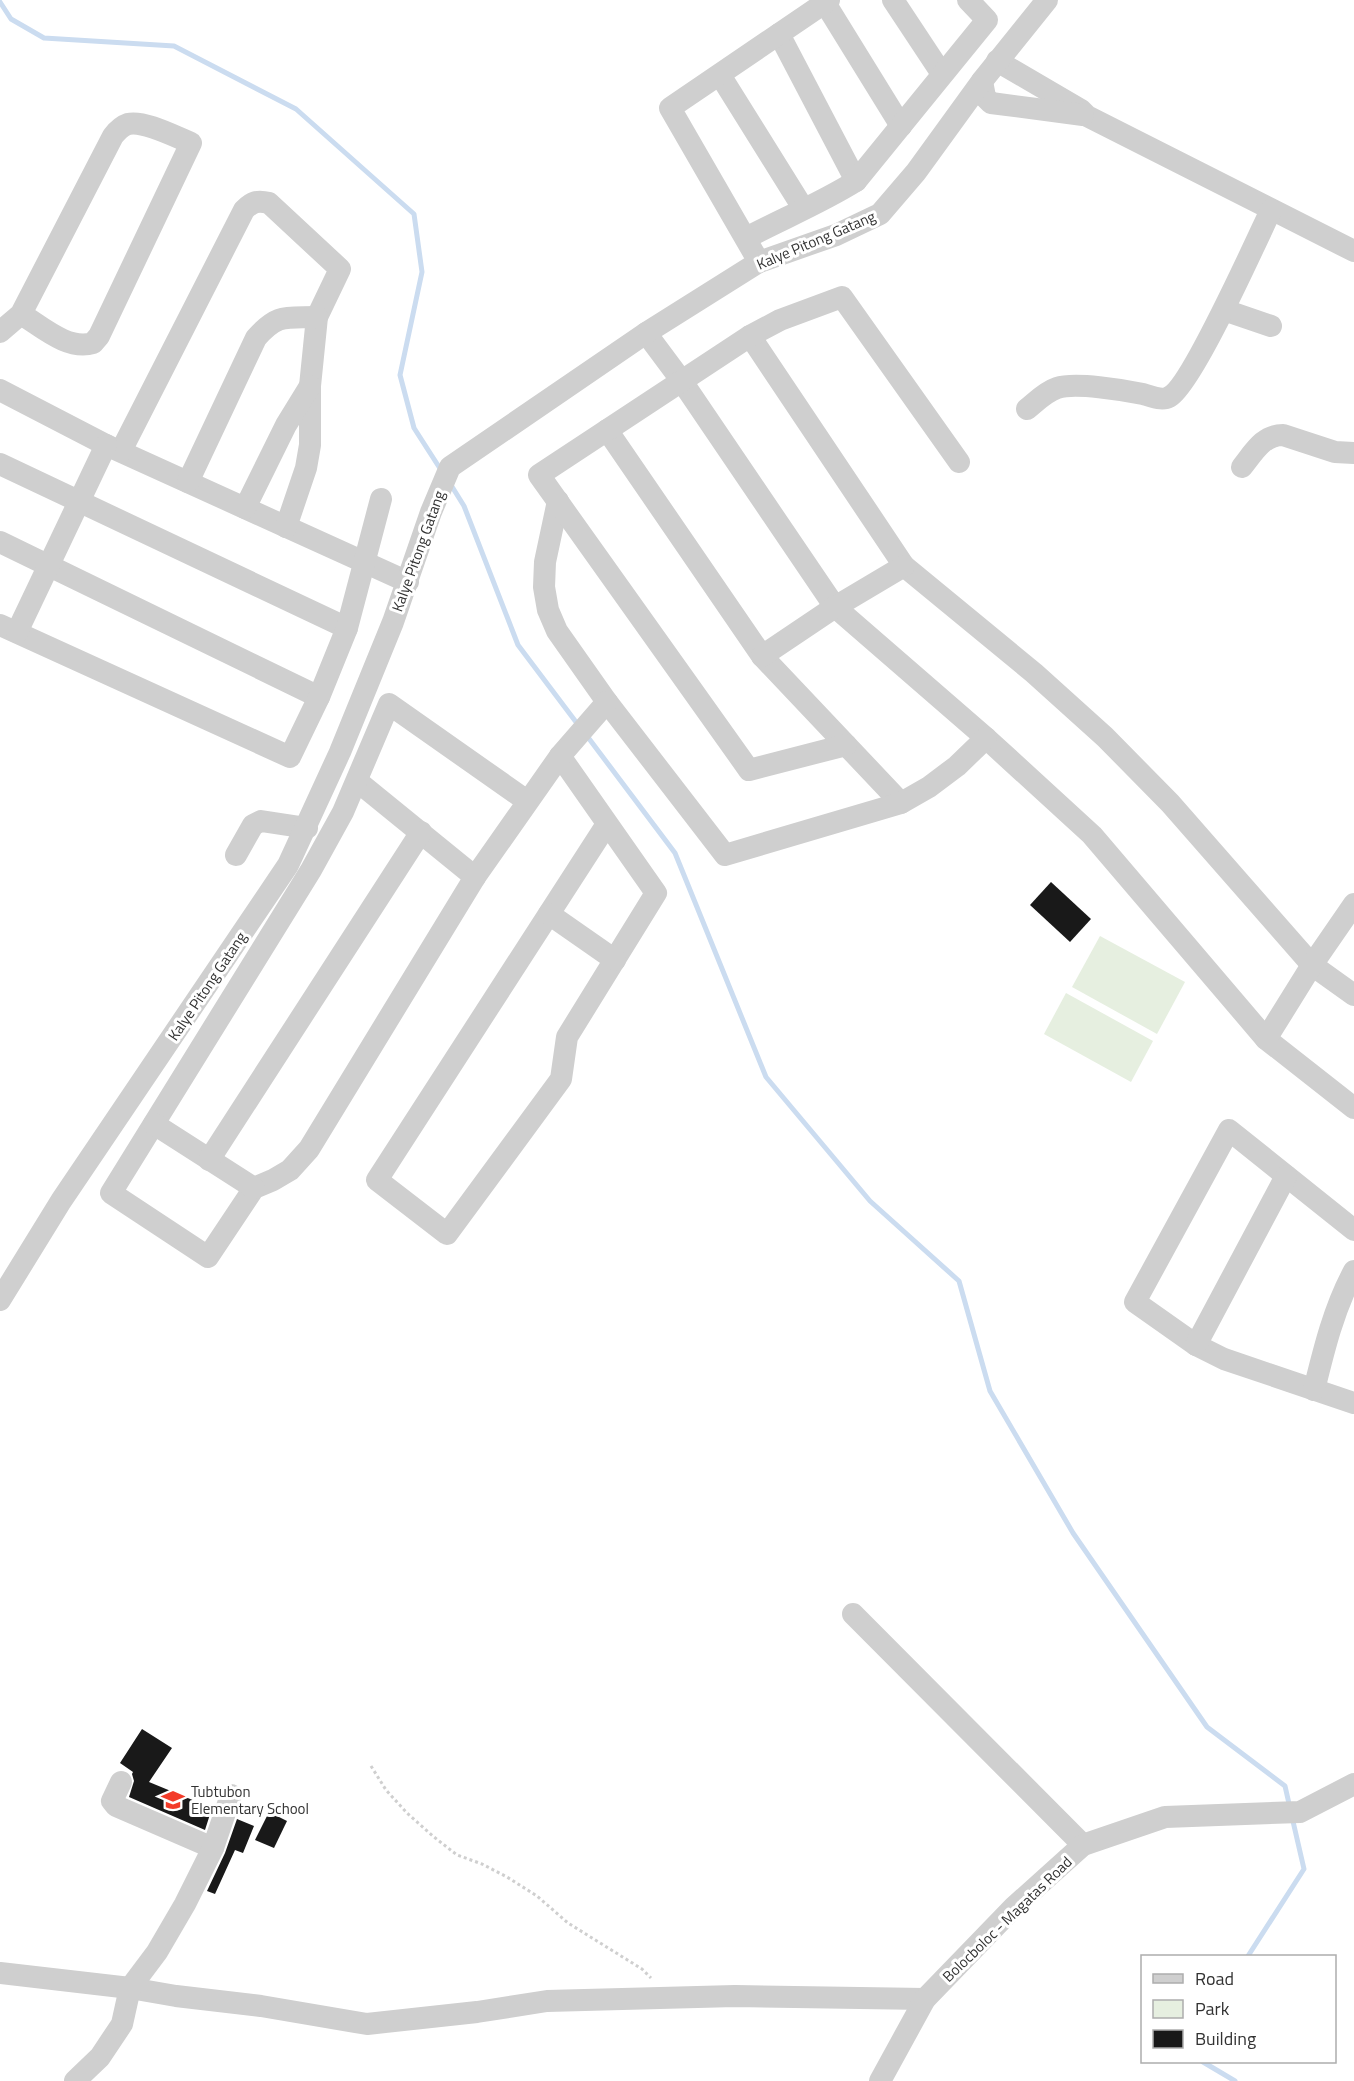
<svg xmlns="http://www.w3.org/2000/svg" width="1354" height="2081" font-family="'Titillium Web',sans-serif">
  <rect width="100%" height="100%" fill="#fff"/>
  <g fill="#e6efe0">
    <polygon points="1100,936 1185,982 1157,1034 1072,987"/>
    <polygon points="1066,993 1153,1041 1131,1082 1044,1034"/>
  </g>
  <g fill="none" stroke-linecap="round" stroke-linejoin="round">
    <g stroke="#cbdcf0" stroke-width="5">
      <polyline points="0,2 11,19 44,38 174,46 296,109 414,214 422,272 400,375 414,428 441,470"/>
      <polyline points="451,485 464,506 518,645 579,726"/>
      <polyline points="587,736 675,853 766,1077 870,1201 959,1281 990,1391 1073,1533 1207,1727 1285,1786 1290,1808"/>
      <polyline points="1248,1956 1304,1869 1292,1817"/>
      <polyline points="1203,2062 1235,2081"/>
    </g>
  </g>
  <g fill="#191919">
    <polygon points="1051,882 1091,919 1070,942 1030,905"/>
    <polygon points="142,1729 172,1748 149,1782 212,1808 205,1830 129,1797 134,1781 132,1774 133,1772 120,1763"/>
    <polygon points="269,1812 287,1821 274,1848 255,1840"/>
    <polygon points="237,1819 254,1826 243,1853 235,1850 215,1894 207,1891 225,1853"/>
  </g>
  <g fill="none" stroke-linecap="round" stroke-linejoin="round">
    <polyline stroke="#cfcfcf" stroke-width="3" stroke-dasharray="3 3" stroke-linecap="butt" points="371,1766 386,1790 407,1813 434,1837 457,1855 482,1864 507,1877 537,1896 568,1923 642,1969 651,1978"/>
    <g stroke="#cfcfcf" stroke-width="22">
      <polyline points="893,0 942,74"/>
      <polyline points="825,3 901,126"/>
      <polyline points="779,34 856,181"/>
      <polyline points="997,61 1081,110 1087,116 1354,251"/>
      <polyline points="720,75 803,208"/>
      <polyline points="982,81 985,97 991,103 1083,115"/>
      <path d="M 746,238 C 782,219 821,203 856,181 L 987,20 L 968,0"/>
      <polyline points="759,262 670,108 829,0"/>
      <polyline points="1224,310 1271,326"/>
      <path d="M 0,332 L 21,314 L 113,136 C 117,131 122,126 128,124 C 144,120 176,137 191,143 L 99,336 L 93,343 C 68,351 41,326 21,314"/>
      <polyline points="646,333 681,380 835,607 986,738 1092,835 1266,1039 1354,1108"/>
      <polyline points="750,336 904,566 1034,673 1105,737 1170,803 1312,965 1354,995"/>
      <polyline points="0,390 106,445 408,582"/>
      <path d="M 1027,409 C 1036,402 1045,392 1057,388 C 1075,382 1123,390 1143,394 C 1150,396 1162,401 1169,397 C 1191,387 1257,239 1271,210"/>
      <polyline points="607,430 762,656 901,803"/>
      <path d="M 121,451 L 244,210 C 252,202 257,200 269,203 L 340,269 L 317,317 L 310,386 L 310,445 L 306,468 L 286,527"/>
      <polyline points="0,464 347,628"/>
      <path d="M 1242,467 C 1254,452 1263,435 1283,435 L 1335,452 L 1354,453"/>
      <path d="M 188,482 L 256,338 C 278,313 286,318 317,317"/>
      <polyline points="558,501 545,562 544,587 548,610 557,631 607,702 725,855 901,803 929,787 957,766 986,738"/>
      <polyline points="245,508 286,425 310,386"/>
      <polyline points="0,542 319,697"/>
      <polyline points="0,625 290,757 319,697 347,628 381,499"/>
      <polyline points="17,632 106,445"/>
      <polyline points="762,656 835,607 904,566"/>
      <polyline points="846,745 749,770 539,475 750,336 780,320 842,297 959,462"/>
      <polyline points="560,756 656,893 567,1037 561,1079 447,1234 377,1180 607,824"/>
      <polyline points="357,781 475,877"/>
      <polyline points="527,801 389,704 343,812 311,870 111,1193 208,1257 254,1188 273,1180 290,1170 309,1149 475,877 560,756 607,702"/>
      <polyline points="236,855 253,825 261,821 307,828"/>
      <polyline points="549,914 615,960"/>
      <polyline points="1266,1039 1312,965 1354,904"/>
      <polyline points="154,1124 254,1188"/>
      <polyline points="209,1160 421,832"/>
      <polyline points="1354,1230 1229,1130 1135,1302 1196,1345 1224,1359 1354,1403"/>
      <polyline points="0,1300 61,1201 288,865 340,752 393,622 431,512 450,467 646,333 759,262 836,235 880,214 916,172 982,81 1047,0"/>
      <polyline points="1196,1345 1286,1176"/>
      <path d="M 1314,1390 C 1324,1349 1334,1308 1354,1271"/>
      <polyline points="853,1614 1083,1845"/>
      <polyline points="121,1782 112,1801 116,1806 213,1848"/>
      <polyline points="0,1973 130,1988 176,1996 261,2006 367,2024 477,2012 547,2001 735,1996 925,1999"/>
      <polyline points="75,2081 100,2057 122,2024 130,1988 157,1952 185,1904 213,1848 231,1795"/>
      <polyline points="880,2081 925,1999 1014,1907 1083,1845 1165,1817 1300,1812 1354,1784"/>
    </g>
  </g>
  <defs>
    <g id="school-bare" transform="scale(1.8)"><path d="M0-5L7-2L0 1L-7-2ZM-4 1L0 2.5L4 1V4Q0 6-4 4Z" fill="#f33c2a" stroke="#fff" stroke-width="2.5" paint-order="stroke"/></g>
  </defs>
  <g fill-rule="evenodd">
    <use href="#school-bare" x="173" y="1800"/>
  </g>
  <g text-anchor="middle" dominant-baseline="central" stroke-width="6" stroke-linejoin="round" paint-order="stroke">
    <g font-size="15" fill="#323232" stroke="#fff">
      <text transform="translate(816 240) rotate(-23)">Kalye Pitong Gatang</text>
      <text transform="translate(418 551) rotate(-70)">Kalye Pitong Gatang</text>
      <text transform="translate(207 986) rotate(-56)">Kalye Pitong Gatang</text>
      <text transform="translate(1007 1919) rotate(-44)">Bolocboloc - Magatas Road</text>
    </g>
    <g font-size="15" fill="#323232" stroke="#fff" text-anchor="start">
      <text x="191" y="1791">Tubtubon<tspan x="191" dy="17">Elementary School</tspan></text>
    </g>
  </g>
  <rect x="1141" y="1955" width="195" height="108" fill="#ffffff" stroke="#adadad" stroke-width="1.5"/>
  <rect x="1153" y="1974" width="30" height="9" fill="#cfcfcf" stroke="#adadad" stroke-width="1.5"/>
  <text x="1195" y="1985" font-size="18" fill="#323232">Road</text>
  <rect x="1153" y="2000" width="30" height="18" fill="#e6efe0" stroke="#adadad" stroke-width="1.5"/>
  <text x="1195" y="2015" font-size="18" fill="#323232">Park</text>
  <rect x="1153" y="2030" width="30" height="18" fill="#191919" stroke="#adadad" stroke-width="1.5"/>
  <text x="1195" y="2045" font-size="18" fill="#323232">Building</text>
</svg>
